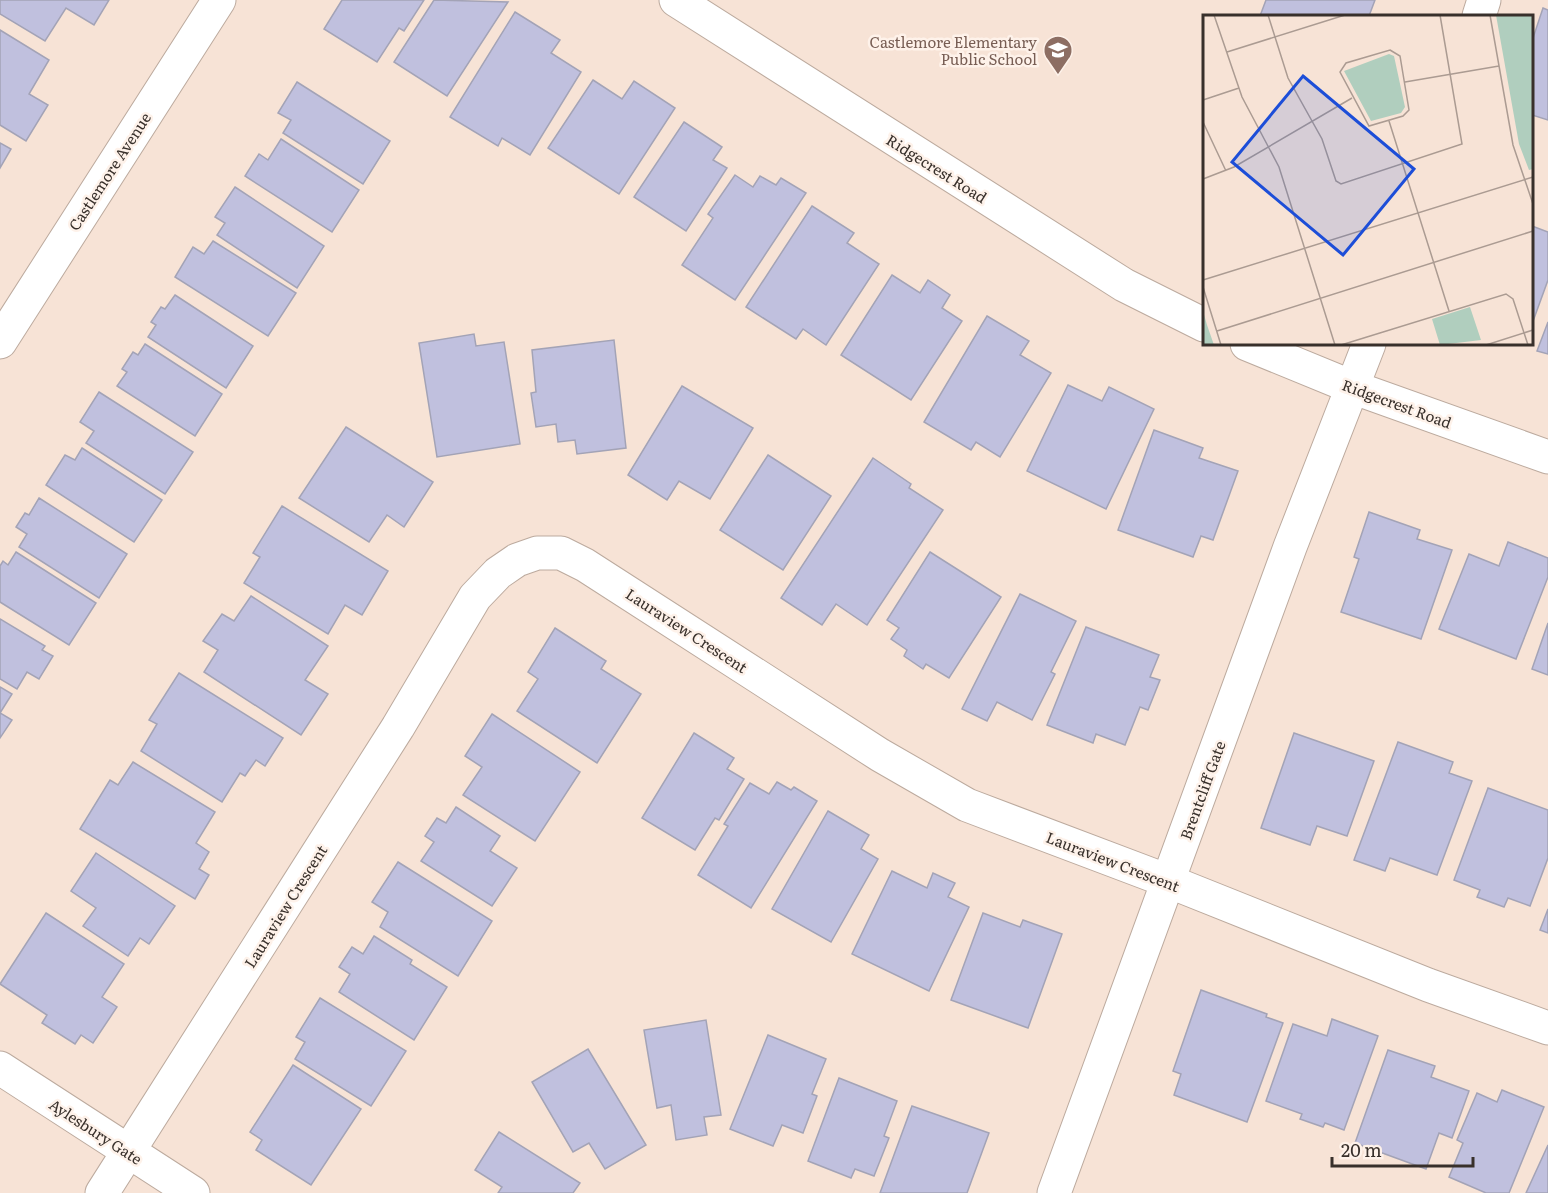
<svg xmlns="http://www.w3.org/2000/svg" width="1548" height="1193" font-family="Literata,serif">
  <rect width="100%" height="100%" fill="#f7e3d6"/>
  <g fill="#c0c0de" stroke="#a3a3b6" stroke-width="1.5">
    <polygon points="0,0 109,0 94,25 66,8 45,41 0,14"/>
    <polygon points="342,0 424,0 404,31 399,28 377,62 324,29"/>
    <polygon points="434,0 508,2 447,96 394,62"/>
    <polygon points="1266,0 1375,0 1369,16 1260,16"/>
    <polygon points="1543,8 1548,10 1548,120 1532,115 1532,41"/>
    <polygon points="515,12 560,40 551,53 581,72 530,155 502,138 498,146 450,117"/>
    <polygon points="0,30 49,60 29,94 48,105 26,141 0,125"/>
    <polygon points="593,80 622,99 634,81 675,108 619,194 548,148"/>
    <polygon points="297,82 390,141 363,184 283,133 291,120 278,113"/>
    <polygon points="684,122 722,147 713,160 727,168 686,231 634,197"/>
    <polygon points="281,139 359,190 332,232 245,176 259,154 268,160"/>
    <polygon points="0,143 11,149 0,168"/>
    <polygon points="735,175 753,187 760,176 776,185 781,178 806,193 735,300 682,265 713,218 708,214"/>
    <polygon points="235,187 324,246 297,288 217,235 225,223 215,217"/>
    <polygon points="812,206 854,233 847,243 879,264 826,345 803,329 796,339 746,307"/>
    <polygon points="1532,226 1548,232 1548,280 1532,324"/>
    <polygon points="213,241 296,293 268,336 175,277 193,247 204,254"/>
    <polygon points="892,275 920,293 928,280 950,295 942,308 962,321 911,400 841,355"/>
    <polygon points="175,295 253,346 226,388 148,337 156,325 151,322 161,307 165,309"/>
    <polygon points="987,316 1029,341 1020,355 1051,373 1000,457 976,442 971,450 924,422"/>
    <polygon points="1548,322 1548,354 1537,351"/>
    <polygon points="474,334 476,346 504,342 520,444 437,457 419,343"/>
    <polygon points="614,340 626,448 577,454 575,440 558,442 556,424 536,427 531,393 536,392 532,350"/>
    <polygon points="145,344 222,394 195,436 117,386 127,372 122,369 133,352 138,355"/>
    <polygon points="1068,385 1102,401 1109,387 1154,409 1106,509 1027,471"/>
    <polygon points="682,386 753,428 710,499 679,481 667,500 628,475"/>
    <polygon points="99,392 193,452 165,494 86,443 94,431 80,422"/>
    <polygon points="346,427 433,482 404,527 387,515 369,542 299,498"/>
    <polygon points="1154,430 1203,448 1199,458 1238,471 1213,540 1201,536 1193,557 1118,530"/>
    <polygon points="82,448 162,500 134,542 46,485 65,455 75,460"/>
    <polygon points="768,455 831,496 783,570 720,530"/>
    <polygon points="873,458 911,484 909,488 943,510 867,625 836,604 822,625 781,598"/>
    <polygon points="39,498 127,554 99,598 19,547 27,534 16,527 25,513 29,515"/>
    <polygon points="282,506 388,571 362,615 345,605 328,634 244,583 260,557 253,553"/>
    <polygon points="1369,512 1420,530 1417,539 1452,550 1421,639 1341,612 1359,559 1354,557"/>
    <polygon points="1508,542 1548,558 1548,577 1516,659 1439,629 1469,554 1499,566"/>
    <polygon points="16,552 96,603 69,645 0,602 0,566 3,561 8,565"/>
    <polygon points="930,552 1001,597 949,678 926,664 923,669 904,656 907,650 891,639 899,628 887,620"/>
    <polygon points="1020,594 1076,621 1051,672 1055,674 1032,720 997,702 987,721 962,709"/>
    <polygon points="251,596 328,646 305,680 328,694 301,735 204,672 218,650 203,641 222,614 234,621"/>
    <polygon points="0,619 45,646 42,650 53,656 39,679 27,672 17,689 0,679"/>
    <polygon points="1548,623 1548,675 1532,669"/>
    <polygon points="1086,627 1159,655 1150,677 1160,680 1148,710 1140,707 1125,745 1096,734 1093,743 1047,725"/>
    <polygon points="555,628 606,661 601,669 641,694 597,763 517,711 538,679 528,672"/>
    <polygon points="179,673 283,738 265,766 256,760 245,776 240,773 222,802 141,751 157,724 149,720"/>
    <polygon points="0,687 12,694 0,713 12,720 0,738"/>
    <polygon points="492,714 580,772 535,841 463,795 482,767 465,756"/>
    <polygon points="694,733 734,758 727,769 744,779 719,820 715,818 695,850 642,818"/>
    <polygon points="1294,733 1374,761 1347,836 1317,826 1310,845 1261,828"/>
    <polygon points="1398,742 1453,762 1449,773 1472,781 1437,875 1390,858 1385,871 1354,860"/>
    <polygon points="133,762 215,812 196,843 209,852 199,869 209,875 195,899 80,829 110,780 118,785"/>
    <polygon points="777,782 791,790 794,787 817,801 751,908 698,875 728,826 724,824 750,783 769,794"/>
    <polygon points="1488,788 1548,810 1548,858 1530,906 1508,898 1504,907 1477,897 1480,890 1454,880"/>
    <polygon points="456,807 500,836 490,851 517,868 492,906 421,861 434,842 425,836 437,818 446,823"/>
    <polygon points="828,811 869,835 861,849 878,859 831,942 772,909"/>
    <polygon points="96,853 175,906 149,944 140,938 128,956 83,926 96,908 71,891"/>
    <polygon points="398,862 492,921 458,976 380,927 388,912 372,902"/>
    <polygon points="892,871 927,888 933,873 955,883 948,897 969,907 929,991 852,954"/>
    <polygon points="1548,909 1548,933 1540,930"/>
    <polygon points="46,913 124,964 102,997 117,1007 93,1043 81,1035 75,1044 42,1023 47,1015 0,984"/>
    <polygon points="983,913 1020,927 1023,920 1062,934 1028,1028 951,1000"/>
    <polygon points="374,936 412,960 410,964 447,987 414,1040 339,992 350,974 339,967 352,947 363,954"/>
    <polygon points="1201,990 1267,1014 1266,1017 1283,1023 1247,1122 1174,1095 1181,1074 1173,1071"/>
    <polygon points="320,998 406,1051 371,1106 295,1059 305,1042 296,1037"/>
    <polygon points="1332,1019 1378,1036 1344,1130 1325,1123 1323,1127 1300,1119 1302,1114 1266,1101 1293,1024 1327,1036"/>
    <polygon points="706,1020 721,1115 704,1117 707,1135 676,1140 671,1105 657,1108 644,1030"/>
    <polygon points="768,1035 826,1059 812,1094 817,1096 803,1133 782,1125 773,1146 730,1129"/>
    <polygon points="588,1049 646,1145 605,1169 589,1143 573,1152 532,1082"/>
    <polygon points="1388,1050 1435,1066 1431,1077 1469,1091 1452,1138 1439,1133 1426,1169 1355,1143"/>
    <polygon points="293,1065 361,1109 311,1185 256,1150 262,1140 250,1132"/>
    <polygon points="839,1078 897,1101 884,1136 889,1138 874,1176 855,1169 851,1178 808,1161"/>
    <polygon points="1502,1090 1544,1107 1509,1193 1486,1193 1449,1177 1463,1143 1457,1140 1477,1093 1497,1102"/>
    <polygon points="912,1106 989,1133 967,1193 880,1193"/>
    <polygon points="499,1132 580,1183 573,1193 498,1193 502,1187 475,1170"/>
    <polygon points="1548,1145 1548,1193 1526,1193"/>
  </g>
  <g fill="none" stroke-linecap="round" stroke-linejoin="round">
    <g stroke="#bcaa9e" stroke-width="35">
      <g id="minor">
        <polyline points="676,0 1124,285 1204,325"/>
        <polyline points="1479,16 1484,0"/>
        <polyline points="1247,344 1352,387 1548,457"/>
        <polyline points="0,1068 193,1193"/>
        <polyline points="102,1193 398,727 475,597 498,573 517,560 537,553 561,553 585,565 880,755 967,805 1168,881 1428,985 1548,1028"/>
        <polyline points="1054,1193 1290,547 1369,344"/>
      </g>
    </g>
    <g stroke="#bcaa9e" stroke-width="35">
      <polyline id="tertiary" points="0,342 219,0"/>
    </g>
    <use href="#minor" stroke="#fff" stroke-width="33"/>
    <use href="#tertiary" stroke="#fff" stroke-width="33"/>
  </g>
  <defs>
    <g id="school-pin" transform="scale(1.5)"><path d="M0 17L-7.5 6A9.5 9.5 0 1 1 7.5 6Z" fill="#8d6e63" stroke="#fef2ea"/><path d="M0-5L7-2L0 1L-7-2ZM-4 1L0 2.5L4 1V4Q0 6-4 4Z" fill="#fff"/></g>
  </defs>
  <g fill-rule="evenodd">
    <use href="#school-pin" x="1058" y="50"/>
  </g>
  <g text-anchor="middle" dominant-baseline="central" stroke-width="5" stroke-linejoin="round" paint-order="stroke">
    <g font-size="15" fill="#785e54" stroke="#fef2ea" text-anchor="end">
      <text x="1037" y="41">Castlemore Elementary<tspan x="1037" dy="17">Public School</tspan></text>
    </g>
    <g font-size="15" fill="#38302b" stroke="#fef2ea">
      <text transform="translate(937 168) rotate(32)">Ridgecrest Road</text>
      <text transform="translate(109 171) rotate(-57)">Castlemore Avenue</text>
      <text transform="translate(1397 403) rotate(20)">Ridgecrest Road</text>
      <text transform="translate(687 630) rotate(33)">Lauraview Crescent</text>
      <text transform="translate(1202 790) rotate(-70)">Brentcliff Gate</text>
      <text transform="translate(1113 861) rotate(21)">Lauraview Crescent</text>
      <text transform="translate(285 906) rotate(-58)">Lauraview Crescent</text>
      <text transform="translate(96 1131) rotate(33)">Aylesbury Gate</text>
    </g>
  </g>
  <g transform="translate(1203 15)">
    <rect width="330" height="330" fill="#f7e3d6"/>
    <path d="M 293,0 L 330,0 L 330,154 L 326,155 L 316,129 ZM 186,39 L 191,41 L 202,92 L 198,98 L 168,106 L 141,56 ZM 267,292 L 278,325 L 237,330 L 229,304 ZM 0,296 L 4,310 L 11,330 L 0,330 Z" fill="#b0cebe"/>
    <path fill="none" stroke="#ab9b92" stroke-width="1.5" d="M 11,0 L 39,82 L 76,152 L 132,330M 65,0 L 85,63 L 119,124 L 133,166 L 138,169 L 259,129 L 237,0M 287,0 L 310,130 L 330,189M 187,35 L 197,41 L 206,95 L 200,101 L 166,111 L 137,57 L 143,48 ZM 24,37 L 142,0M 202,67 L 296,51M 0,85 L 36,73M 186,106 L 246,296M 0,107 L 23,156M 0,164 L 31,152 L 149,83M 0,265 L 330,162M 0,272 L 18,330M 14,316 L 330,216M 138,330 L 303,279 L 310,284 L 325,330M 283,330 L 330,315"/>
    <path fill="#1d4ed8" fill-opacity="0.15" stroke="#1d4ed8" stroke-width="3" d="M 100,61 L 211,154 L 140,240 L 29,147 Z"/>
    <rect width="330" height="330" fill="none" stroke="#38302b" stroke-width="3"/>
  </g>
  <path d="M1332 1157v9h141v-9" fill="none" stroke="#38302b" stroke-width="3"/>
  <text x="1341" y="1157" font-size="18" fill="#38302b" stroke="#fef2ea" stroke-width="4.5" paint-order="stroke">20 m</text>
</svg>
